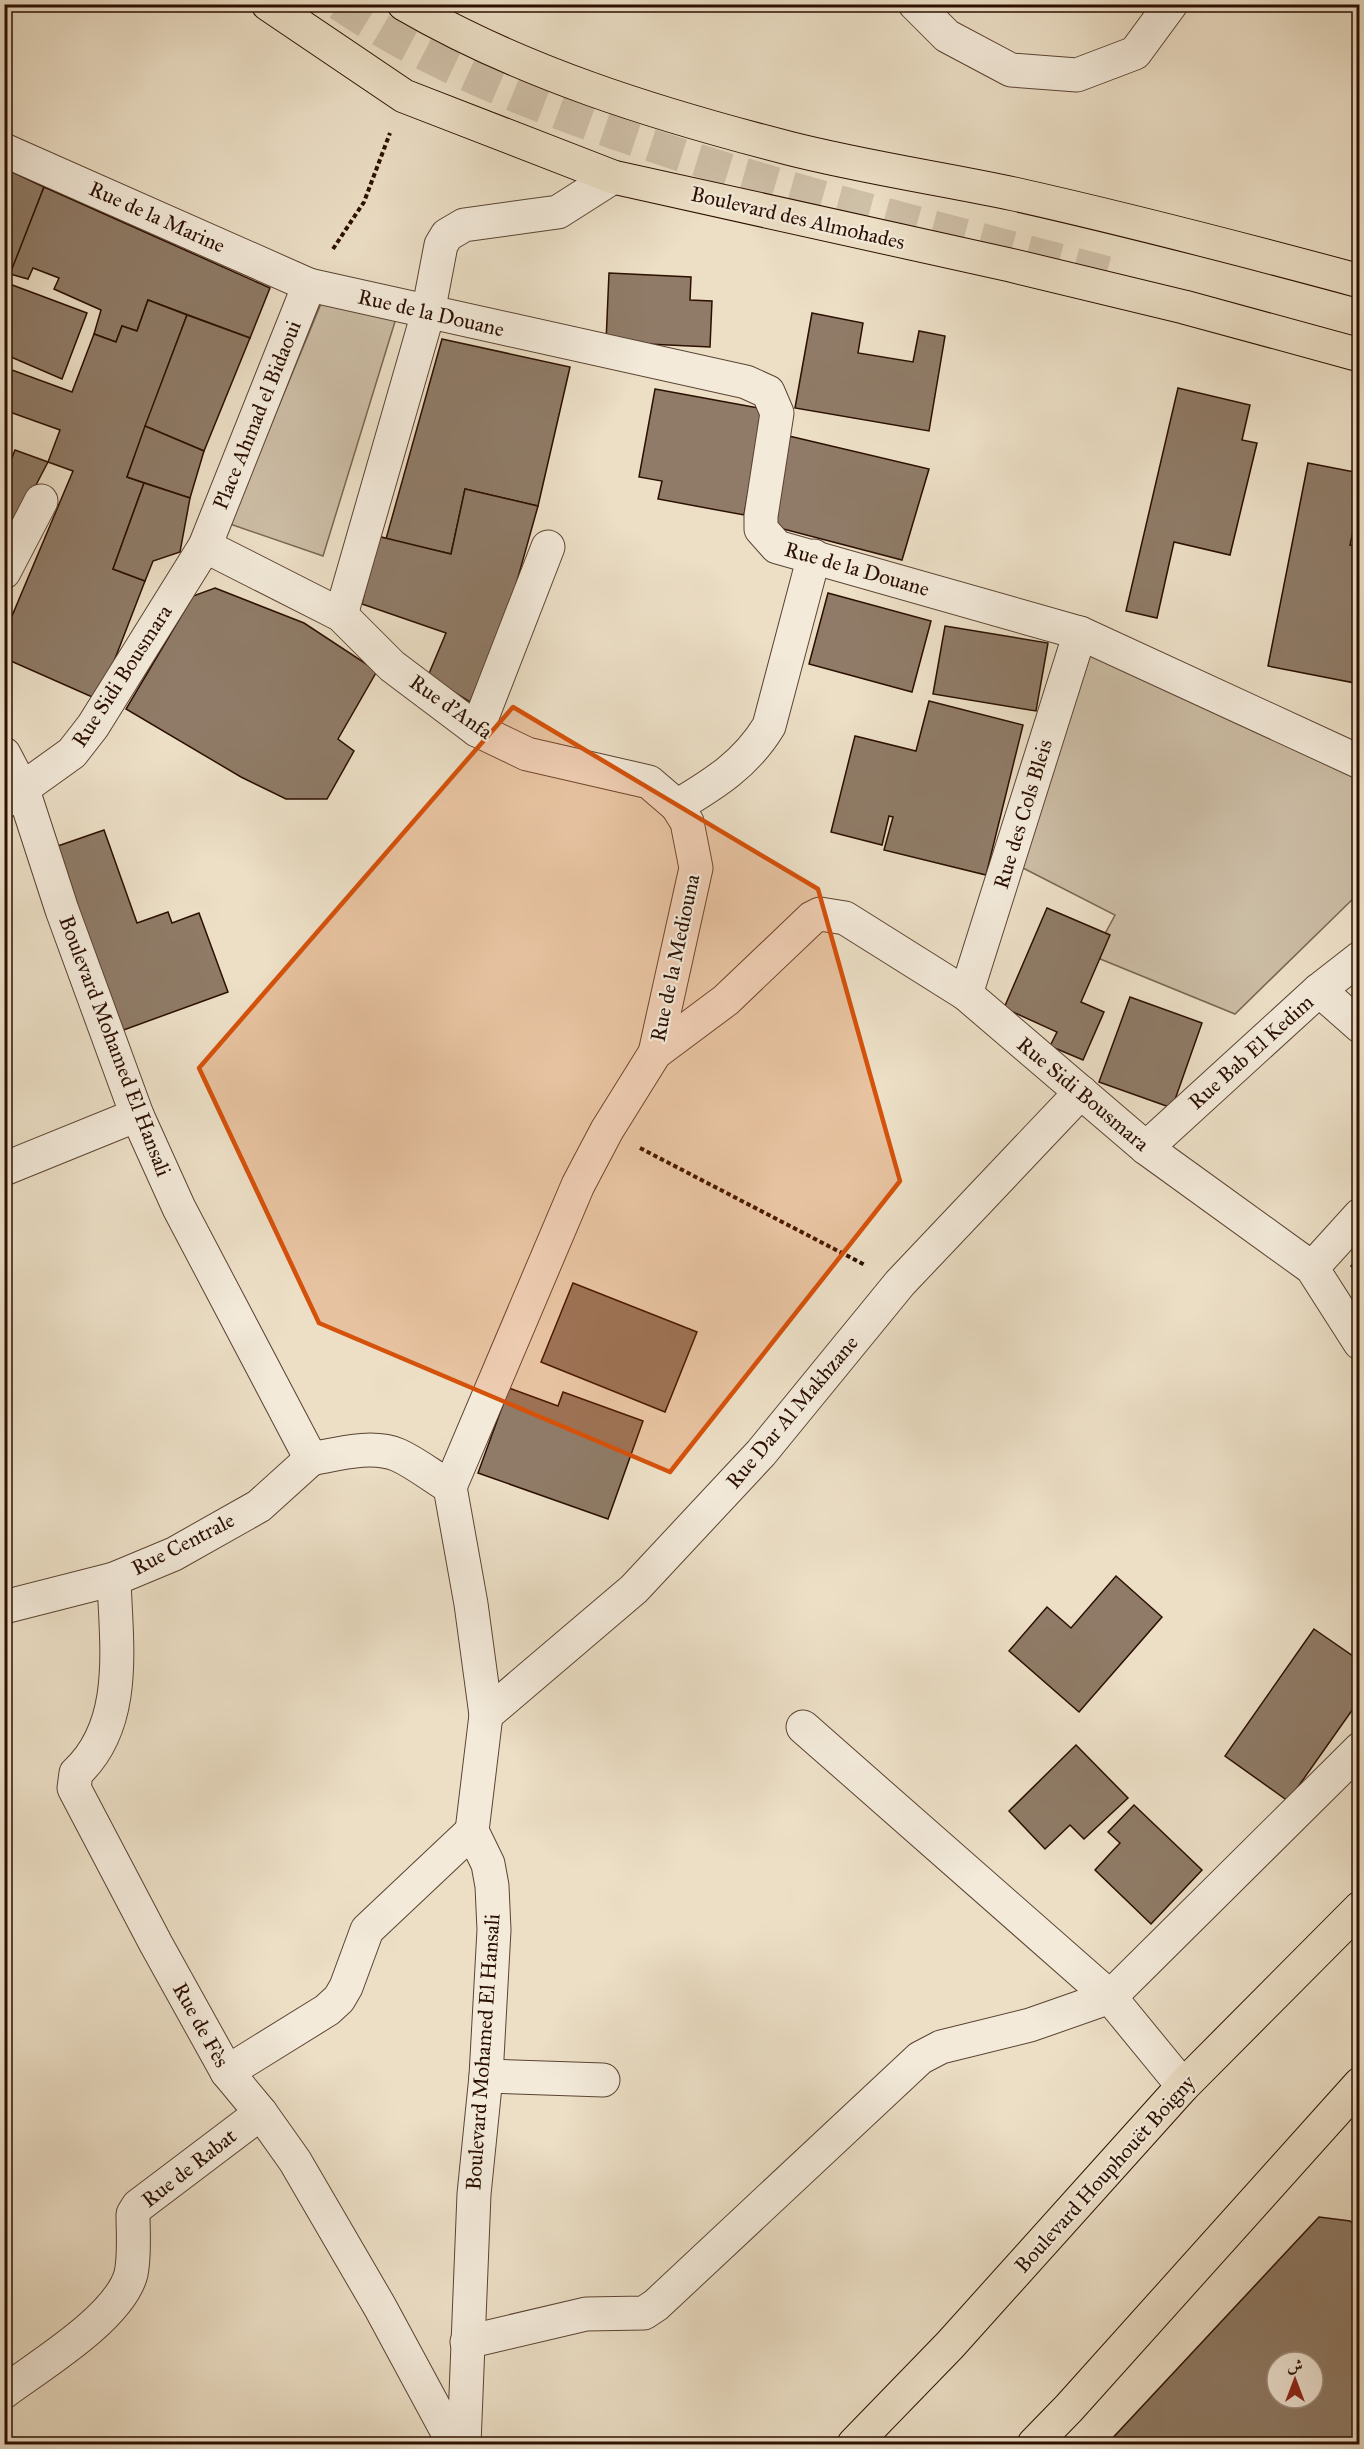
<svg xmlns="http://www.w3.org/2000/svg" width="1364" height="2449" font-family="'IM FELL Great Primer',Amiri,serif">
  <rect width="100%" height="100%" fill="#ecdfc6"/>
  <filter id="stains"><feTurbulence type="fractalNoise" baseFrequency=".00333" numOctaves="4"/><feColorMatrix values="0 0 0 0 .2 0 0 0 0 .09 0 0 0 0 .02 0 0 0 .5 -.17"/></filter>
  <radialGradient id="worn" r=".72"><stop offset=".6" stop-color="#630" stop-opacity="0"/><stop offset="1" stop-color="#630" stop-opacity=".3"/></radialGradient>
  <g fill="#cbbca4" stroke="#7b6652" stroke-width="1.5">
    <polygon points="325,294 397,315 323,556 230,524"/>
    <polygon points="1080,633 1359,764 1359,893 1235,1014 1093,956 1115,915 1023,868"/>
  </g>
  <polygon fill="#aa9883" stroke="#77614f" stroke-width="1.5" points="982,5 982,4 1074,5 1073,9 983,9"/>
  <g fill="#8f7b67" stroke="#2b0f00" stroke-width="1.5" fill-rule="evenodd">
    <polygon points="4,168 44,187 7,283 87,313 62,379 4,354"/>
    <polygon points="44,187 270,288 250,338 148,300 137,331 122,326 116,342 94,334 101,310 54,289 59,278 33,268 28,279 10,274"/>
    <polygon points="609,273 691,277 690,300 712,301 710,347 606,342"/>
    <polygon points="148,300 187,315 127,477 144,483 113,569 145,581 99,700 4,658 4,635 73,471 48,462 60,430 4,410 4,367 72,392 94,334 116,342 122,326 137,331"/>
    <polygon points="812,313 863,323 858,353 913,362 919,331 945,336 929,431 795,408"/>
    <polygon points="187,315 250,338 204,451 145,426"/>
    <polygon points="442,339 570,367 538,506 465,489 451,554 386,539"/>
    <polygon points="1178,388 1250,405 1242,440 1257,443 1230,555 1174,542 1157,618 1126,611"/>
    <polygon points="655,389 764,409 744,515 658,499 662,481 639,477"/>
    <polygon points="145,426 204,451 190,498 127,477"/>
    <polygon points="789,436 929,469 902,560 768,525"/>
    <polygon points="15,450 48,462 4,546 4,478"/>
    <polygon points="1308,463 1360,473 1360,500 1350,545 1360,546 1360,684 1268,666"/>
    <polygon points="144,483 190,498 180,552 153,561 145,581 113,569"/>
    <polygon points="465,489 538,506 510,606 470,702 428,676 446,633 362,604 377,536 451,554"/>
    <polygon points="215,588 304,623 377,671 338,739 354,751 327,799 286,799 241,777 126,709 193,596"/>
    <polygon points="828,593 931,621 912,692 809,664"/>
    <polygon points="945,626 1048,643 1036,711 933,694"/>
    <polygon points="929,701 1023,725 986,875 884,850 893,817 889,816 882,845 831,832 855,736 916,751"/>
    <polygon points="104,830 137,923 168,912 172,923 199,913 228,992 118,1032 52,848"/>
    <polygon points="1047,908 1110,935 1081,1002 1104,1012 1083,1060 1050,1046 1057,1032 1004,1008"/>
    <polygon points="1130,997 1202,1023 1172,1108 1099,1082"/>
    <polygon points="1360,1257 1360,1274 1351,1266"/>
    <polygon points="573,1283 697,1332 665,1412 541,1362"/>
    <polygon points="509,1388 558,1406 563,1392 643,1421 608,1519 478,1473"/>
    <polygon points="1116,1576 1162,1617 1079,1712 1009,1651 1047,1607 1071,1628"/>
    <polygon points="1314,1629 1360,1661 1360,1699 1288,1801 1225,1756"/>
    <polygon points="1076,1745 1128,1798 1084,1839 1070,1825 1045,1849 1009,1811"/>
    <polygon points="1134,1805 1202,1870 1151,1924 1095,1870 1120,1843 1108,1832"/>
    <path d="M 1319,2217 L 1350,2221 L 1360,2229 L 1360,2444 L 1107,2444 ZM 1277,2362 L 1313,2362 L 1313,2398 L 1277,2398 Z"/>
  </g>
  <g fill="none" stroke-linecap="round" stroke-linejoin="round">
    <path stroke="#cfc0a8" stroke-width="33" stroke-dasharray="33 16" stroke-linecap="butt" d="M 339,4 C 430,65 532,105 635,140 C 793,193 955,232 1116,275"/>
    <g stroke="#5b4332" stroke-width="35">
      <g id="minor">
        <polyline points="915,4 947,36 1011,70 1077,75 1135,53 1171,4"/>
        <polyline points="4,150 309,285 746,382 768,392 777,413 761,516 761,529 777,547 1080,633 1360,762"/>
        <polyline points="205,546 341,615 392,666 477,730 527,754 649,782 677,806"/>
        <polyline points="4,572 41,501"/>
        <polyline points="341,615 428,313 441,245 447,235 464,225 558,212 613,177"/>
        <polyline points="477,730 548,547"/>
        <polyline points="4,754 23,790 62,910 137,1115 179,1208 311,1459"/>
        <polyline points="5,801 72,753 93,726 205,546 309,285"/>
        <polyline points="1319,990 1360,1026"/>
        <polyline points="966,994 1080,633"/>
        <path d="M 655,1053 L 696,868 L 687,822 L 677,806 C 714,784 746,764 769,726 L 814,556"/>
        <polyline points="1146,1148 1319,990 1360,958"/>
        <polyline points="4,1169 137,1115"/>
        <polyline points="1312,1268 1360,1215"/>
        <path d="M 311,1459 C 338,1454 372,1444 398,1455 C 416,1463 433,1477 450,1487"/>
        <polyline points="450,1487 578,1185 607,1130 655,1053 726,1000 812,918 820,914 845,918 966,994 1146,1148 1312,1268 1360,1343"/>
        <polyline points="450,1487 471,1604 486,1715 472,1831 488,1864 492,1886 494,1930 486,2076 474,2194 464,2444"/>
        <path d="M 114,1579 C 116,1644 129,1724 76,1773 L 74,1788 L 156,1944 L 227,2072 L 261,2113 L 295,2161 L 380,2307 L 454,2444"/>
        <polyline points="4,1607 114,1579 174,1554 259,1506 311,1459"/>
        <polyline points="486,1715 634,1589 761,1453 900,1283 1081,1092"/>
        <polyline points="803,1727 1110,1997 1183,2086"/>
        <polyline points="227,2072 327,2010 339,1999 346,1987 367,1930 472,1831"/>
        <polyline points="486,2076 603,2080"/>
        <polyline points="467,2342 586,2314 644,2313 656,2305 920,2058 941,2047 1030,2025 1110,1997 1360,1749"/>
        <path d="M 4,2392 C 40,2365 119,2318 131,2274 C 135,2255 133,2233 133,2214 L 138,2206 L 261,2113"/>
      </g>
    </g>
    <g stroke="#2b0f00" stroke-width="35">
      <g id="major">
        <polyline points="268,4 404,96 613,177 1010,265 1184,307 1360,355"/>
        <path d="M 404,4 C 523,73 656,114 788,148 C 862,167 939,178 1014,194 C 1130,220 1245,250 1360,281"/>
        <polyline points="854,2444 950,2345 1183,2086 1360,1908"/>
        <polyline points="1034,2444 1069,2408 1360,2084"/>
      </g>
    </g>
    <g stroke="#2b0f00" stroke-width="4" stroke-dasharray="4.5 3" stroke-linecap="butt">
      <polyline points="333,249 364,202 390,133"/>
      <polyline points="640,1148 865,1265"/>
    </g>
    <use href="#minor" stroke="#f3eada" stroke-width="33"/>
    <use href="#major" stroke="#ecdfc6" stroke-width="33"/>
  </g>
  <path fill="#d5520b" fill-opacity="0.2" stroke="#d5520b" stroke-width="4.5" stroke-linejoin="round" d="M 513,707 L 818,889 L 900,1181 L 670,1472 L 319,1323 L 199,1068 Z"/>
  <g text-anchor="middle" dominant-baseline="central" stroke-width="4.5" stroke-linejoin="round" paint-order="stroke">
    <g font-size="21" fill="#2b0f00" stroke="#f3eada">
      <text transform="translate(157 217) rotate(24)">Rue de la Marine</text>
      <text transform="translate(798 218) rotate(13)">Boulevard des Almohades</text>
      <text transform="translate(431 313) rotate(13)">Rue de la Douane</text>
      <text transform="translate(257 415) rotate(-68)">Place Ahmad el Bidaoui</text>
      <text transform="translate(857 569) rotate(16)">Rue de la Douane</text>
      <text transform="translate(122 676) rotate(-57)">Rue Sidi Bousmara</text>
      <text transform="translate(451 707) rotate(35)">Rue d'Anfa</text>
      <text transform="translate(1023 814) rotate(-73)">Rue des Cols Bleis</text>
      <text transform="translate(675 958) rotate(-78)">Rue de la Mediouna</text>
      <text transform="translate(115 1046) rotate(69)">Boulevard Mohamed El Hansali</text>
      <text transform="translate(1251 1052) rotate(-42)">Rue Bab El Kedim</text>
      <text transform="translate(1083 1094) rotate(40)">Rue Sidi Bousmara</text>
      <text transform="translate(792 1412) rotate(-50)">Rue Dar Al Makhzane</text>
      <text transform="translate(183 1544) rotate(-27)">Rue Centrale</text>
      <text transform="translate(201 2025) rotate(61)">Rue de Fès</text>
      <text transform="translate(483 2052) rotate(-86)">Boulevard Mohamed El Hansali</text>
      <text transform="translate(189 2168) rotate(-38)">Rue de Rabat</text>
      <text transform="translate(1105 2174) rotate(-48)">Boulevard Houphouët Boigny</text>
    </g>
  </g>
  <rect width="1364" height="2449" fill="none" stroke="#ecdfc6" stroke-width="24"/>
  <rect x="6" y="6" width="1352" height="2437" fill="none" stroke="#2b0f00" stroke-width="3"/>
  <rect x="12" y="12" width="1340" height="2425" fill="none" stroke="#2b0f00" stroke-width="1.5"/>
  <g transform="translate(1295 2380)"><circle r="28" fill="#f3eada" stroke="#a39283" stroke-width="1.5"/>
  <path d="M0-4.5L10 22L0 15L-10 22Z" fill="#8f2418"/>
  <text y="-9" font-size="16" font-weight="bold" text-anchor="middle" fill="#2b0f00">ش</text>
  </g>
  <rect width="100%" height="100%" filter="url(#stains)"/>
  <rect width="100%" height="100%" fill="url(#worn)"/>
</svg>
